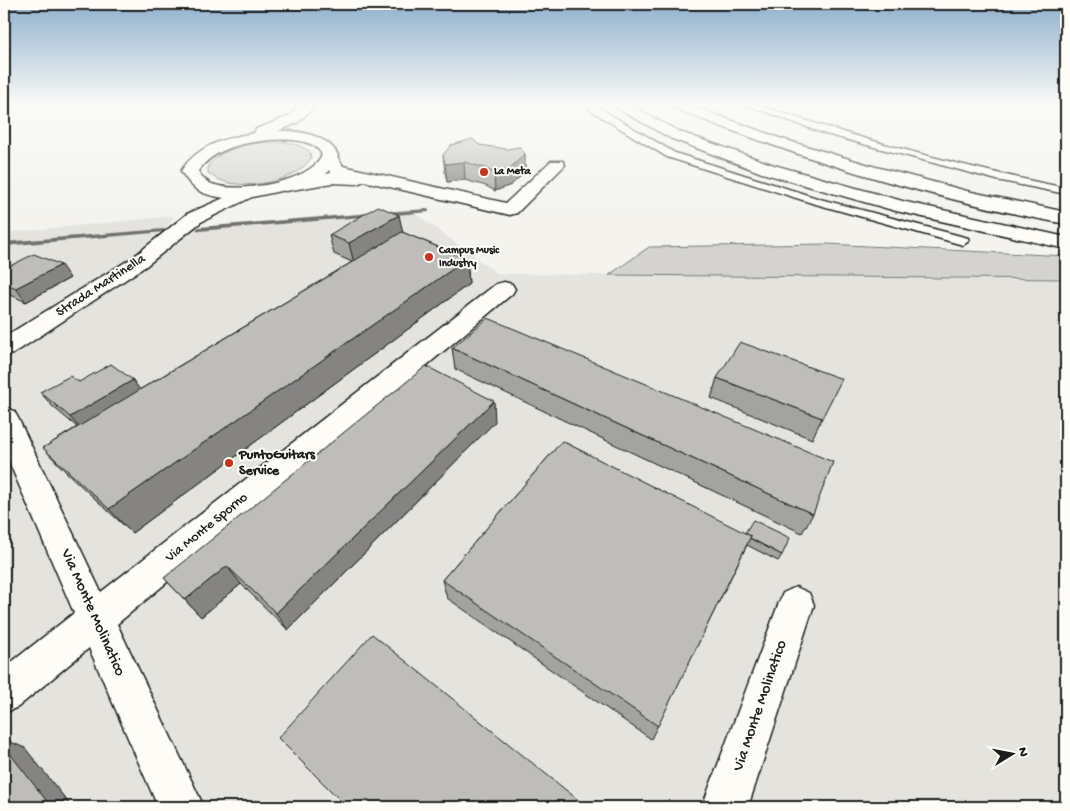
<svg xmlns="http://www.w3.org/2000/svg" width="1070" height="811" font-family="'Gochi Hand',sans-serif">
  <rect width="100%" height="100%" fill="#f4f3ee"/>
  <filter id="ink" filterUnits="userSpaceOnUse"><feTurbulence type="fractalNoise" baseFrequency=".02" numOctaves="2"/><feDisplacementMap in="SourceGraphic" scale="10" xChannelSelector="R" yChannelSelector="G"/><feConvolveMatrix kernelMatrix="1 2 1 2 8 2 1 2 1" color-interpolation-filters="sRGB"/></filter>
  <g filter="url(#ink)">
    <polygon fill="#e4e3de" points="409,209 498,274 1066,279 1066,807 4,807 4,233 174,216 165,230"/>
    <g fill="#d4d3cf" stroke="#787876">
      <path d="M 267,142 C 283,142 298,142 310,152 L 311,158 C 295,185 231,194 208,173 L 208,166 C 222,148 245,145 267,142 Z"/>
      <polygon points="827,244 1066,256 1066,279 609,275 649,247"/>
    </g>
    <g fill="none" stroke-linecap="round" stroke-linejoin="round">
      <g fill="#72716f" fill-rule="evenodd">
        <polygon points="427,209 429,210 429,212 385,216 382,214 385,212"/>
        <polygon points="372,213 375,215 374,216 199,231 196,229 199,227"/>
        <polygon points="163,229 166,231 165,232 4,246 4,242"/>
      </g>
      <g stroke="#1c1c1c" stroke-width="3">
        <g id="lane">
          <path d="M 747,105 L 758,105 C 859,139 962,167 1066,188 L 1066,194 L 997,180 L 826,134 Z"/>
          <polygon points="590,106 596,106 675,153 820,199 968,238 969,241 963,245 812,203 667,157 590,110"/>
        </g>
      </g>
      <g stroke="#1c1c1c" stroke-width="3">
        <g id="street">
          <polygon points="329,151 335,153 343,166 506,203 551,161 563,161 565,165 517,213 510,215 364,181 357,184 332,183 286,191 280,190 277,186 280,182 331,173 321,156"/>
          <polygon points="504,282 512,284 515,289 512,294 117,624 204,807 158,807 89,648 18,707 4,713 4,668 74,613 4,450 4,408 14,411 18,418 101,592 496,284"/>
          <polygon points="796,587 809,593 814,605 748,807 702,807 778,605 783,593"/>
        </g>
      </g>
      <g stroke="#1c1c1c" stroke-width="3">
        <path id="secondary" d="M 301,105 L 316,105 L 297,123 L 278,131 C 299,130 328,135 338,155 L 333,166 L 324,176 L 312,182 L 295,188 L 252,197 L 201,222 L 146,266 L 13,354 L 4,356 L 4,337 L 132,258 L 187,214 L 224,198 C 201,194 193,191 181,171 C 198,145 225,138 254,133 L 256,129 L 287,117 ZM 269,140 C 284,139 315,138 322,155 C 312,182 240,193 215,185 C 207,183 202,178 198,171 C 215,148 242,143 269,140 Z"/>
      </g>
      <g stroke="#1c1c1c" stroke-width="3">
        <g id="highway">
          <polygon points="612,105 629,105 680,132 774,165 906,202 1066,237 1066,249 896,211 762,173 670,138"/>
          <path d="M 672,105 L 690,105 L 779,138 L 876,167 L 967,191 L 1066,212 L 1066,224 C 932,199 800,159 674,108 Z"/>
        </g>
      </g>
      <use href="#lane" fill="#fdfcf7" fill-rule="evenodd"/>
      <use href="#street" fill="#fdfcf7" fill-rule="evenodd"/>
      <use href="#secondary" fill="#fdfcf7" fill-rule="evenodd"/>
      <use href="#highway" fill="#fdfcf7" fill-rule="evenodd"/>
    </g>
    <g fill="#a3a3a0" stroke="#1c1c1c">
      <polygon points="479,145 525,154 525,172 511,185 495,191 486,186 465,180 447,182 445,172 443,155"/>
      <polygon points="402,232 467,259 469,284 132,533 67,473 43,448 77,427 52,406 40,392 79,382 139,390 352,262 334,254 329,235"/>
      <polygon points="4,269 70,278 26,302 4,292"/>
      <polygon points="452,348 813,514 802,533 455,369"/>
      <polygon points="717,378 822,418 812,439 711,398"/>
      <polygon points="495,422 288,630 241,584 201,617 164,578"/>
      <polygon points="562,441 782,555 778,561 747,545 651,739 447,598 442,580"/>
    </g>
    <g fill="#858482" stroke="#1c1c1c">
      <polygon points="525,154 525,172 511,185 495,191 494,173"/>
      <polygon points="464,162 465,180 447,182 445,164"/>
      <polygon points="399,215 403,233 354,263 349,243"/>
      <polygon points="467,259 469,284 132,533 109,509"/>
      <polygon points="61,265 70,278 26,302 16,288"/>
      <polygon points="133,380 143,394 82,431 70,417"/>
      <polygon points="494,401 495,422 288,630 276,613"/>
      <polygon points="227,566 241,584 201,617 185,600"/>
      <polygon points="4,739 25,748 72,807 45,807 4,746"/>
    </g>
    <g fill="#bebdba" stroke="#1c1c1c">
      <polygon points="473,139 479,145 507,149 520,147 525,154 511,167 494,173 485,168 464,162 445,164 443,155 451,145"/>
      <polygon points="378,206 399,215 349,243 329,235"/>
      <polygon points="402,232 467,259 109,509 43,448"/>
      <polygon points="34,254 61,265 16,288 4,283 4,269"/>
      <polygon points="488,318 833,462 813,514 452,348"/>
      <polygon points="740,342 842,379 822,418 717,378"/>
      <polygon points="111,364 133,380 70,417 40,392 70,376 79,382"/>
      <polygon points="426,366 494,401 276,613 227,566 185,600 164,578"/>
      <polygon points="562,441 751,536 658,726 442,580"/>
      <polygon points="753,520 790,538 782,555 750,538 751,536 745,533"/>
      <polygon points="372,634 587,807 347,807 278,738"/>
      <polygon points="4,746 49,804 45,807 4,807"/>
    </g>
  </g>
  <linearGradient id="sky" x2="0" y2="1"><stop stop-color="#8fb0ce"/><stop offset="0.48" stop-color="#fafaf7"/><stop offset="1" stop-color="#fafaf7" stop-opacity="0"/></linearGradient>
  <rect width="1070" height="218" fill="url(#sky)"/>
  <g fill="#c8321e" stroke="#fdfcf7" stroke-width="2">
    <circle cx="484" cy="172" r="5"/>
    <circle cx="429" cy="257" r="5"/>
    <circle cx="229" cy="463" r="5"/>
  </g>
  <g text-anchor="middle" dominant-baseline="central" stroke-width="4" stroke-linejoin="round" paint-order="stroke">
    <g font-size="11" font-weight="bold" fill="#1c1c1c" stroke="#fdfcf7" text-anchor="start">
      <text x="494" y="172">La Meta</text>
      <text x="439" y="251">Campus Music<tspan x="439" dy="13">Industry</tspan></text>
    </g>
    <g font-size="14" fill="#1c1c1c" stroke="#fdfcf7">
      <text transform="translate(101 286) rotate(-33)">Strada Martinella</text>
      <text transform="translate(207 528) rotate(-39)">Via Monte Sporno</text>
    </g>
    <g font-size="14" font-weight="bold" fill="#1c1c1c" stroke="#fdfcf7" text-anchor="start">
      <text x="239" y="455">PuntoGuitars<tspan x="239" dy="16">Service</tspan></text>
    </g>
    <g font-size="16" fill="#1c1c1c" stroke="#fdfcf7">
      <text transform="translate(92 613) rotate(66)">Via Monte Molinatico</text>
      <text transform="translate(761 706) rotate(-71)">Via Monte Molinatico</text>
    </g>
  </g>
  <rect width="1070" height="811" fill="none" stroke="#fdfcf7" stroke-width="20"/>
  <rect x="10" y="10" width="1050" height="791" fill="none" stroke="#1c1c1c" stroke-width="2" filter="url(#ink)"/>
  <g transform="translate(1012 754) rotate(80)" stroke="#fdfcf7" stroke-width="4" paint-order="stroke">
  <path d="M0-4L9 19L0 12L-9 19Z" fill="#1c1c1c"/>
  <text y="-8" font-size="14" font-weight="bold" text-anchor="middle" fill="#1c1c1c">N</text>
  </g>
</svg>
